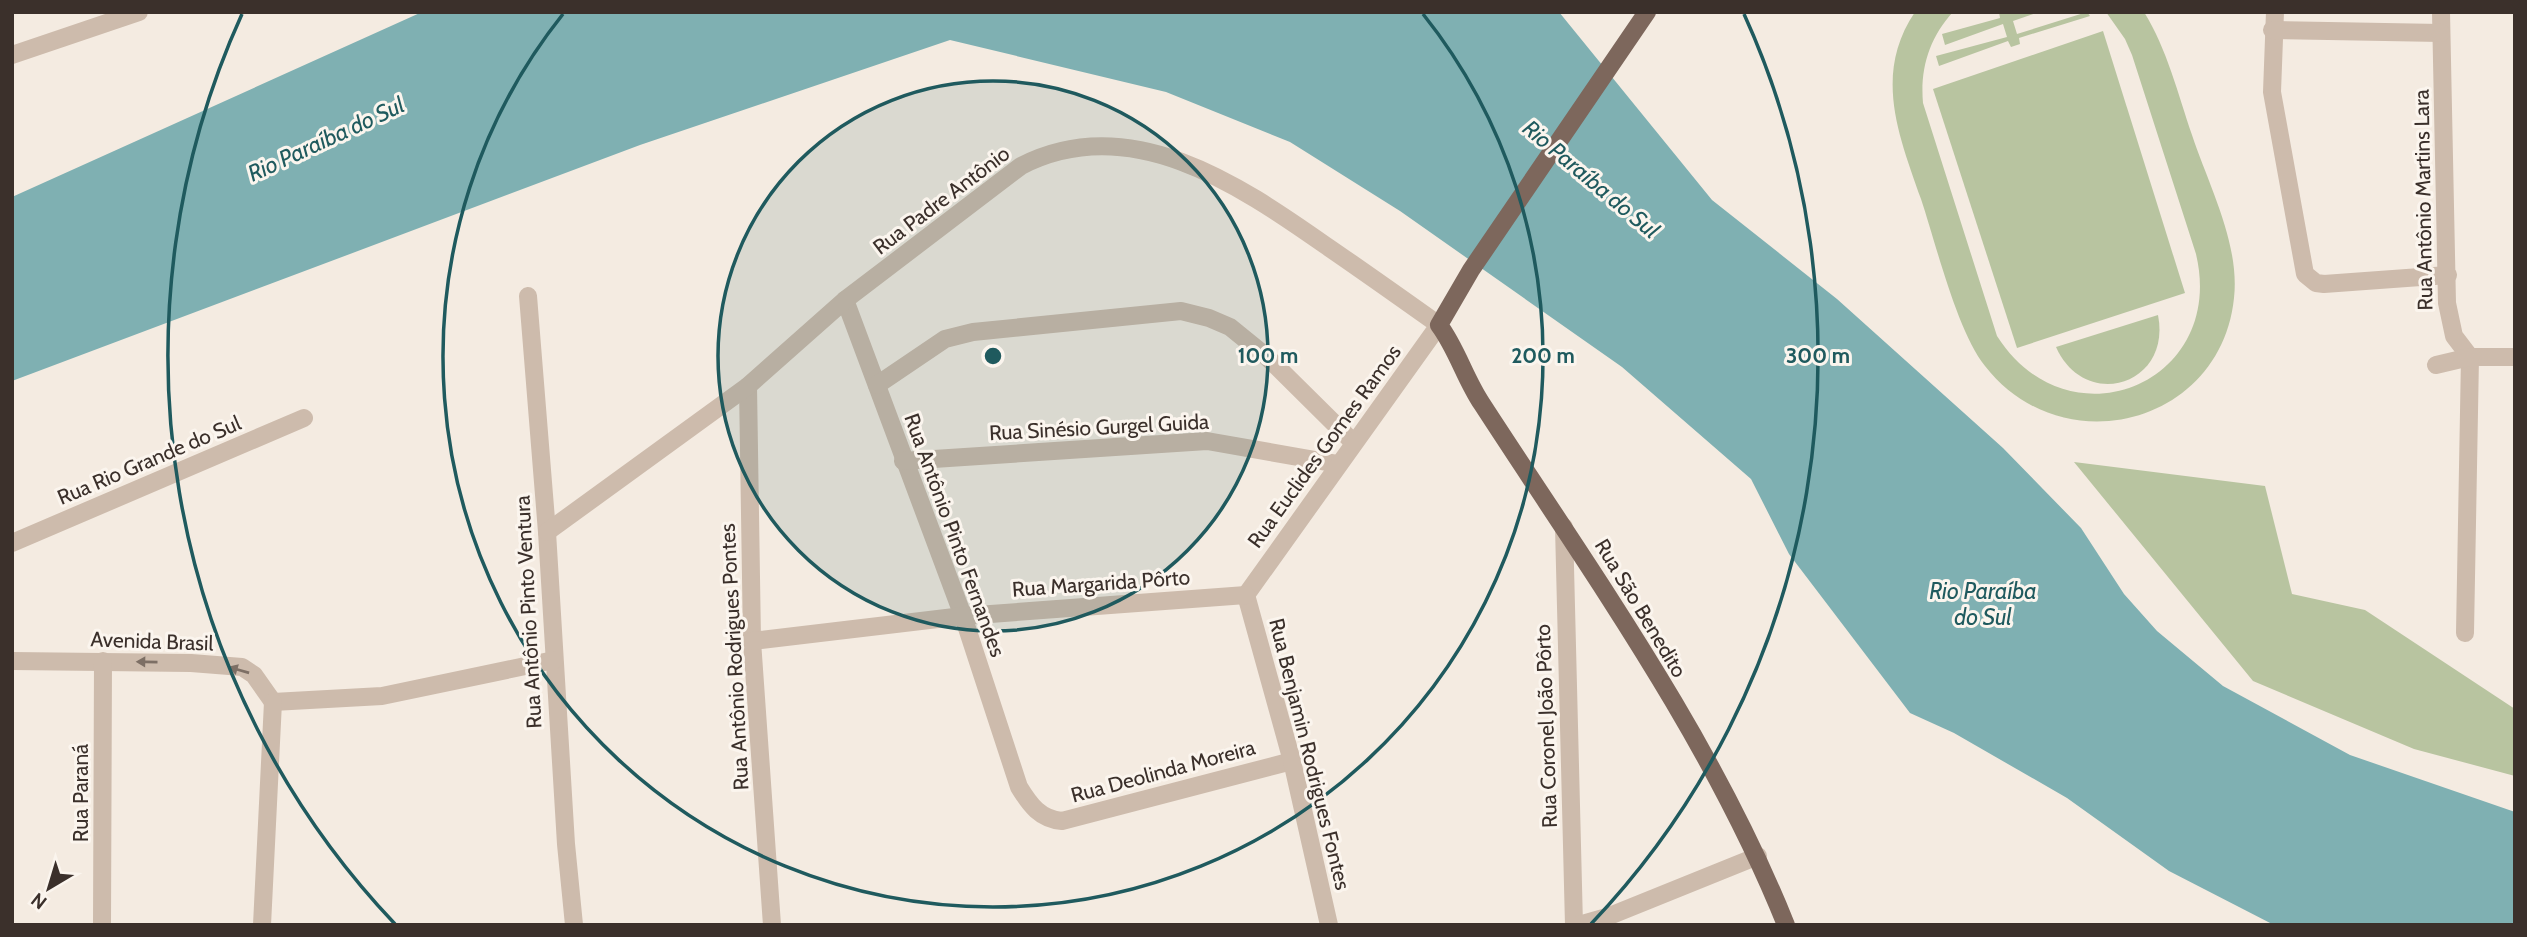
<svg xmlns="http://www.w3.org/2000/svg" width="2527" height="937" font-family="Cabin,sans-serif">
  <rect width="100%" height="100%" fill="#f4ebe1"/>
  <g fill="#b8c4a0">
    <path d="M 1915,12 L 1953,12 C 1929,38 1920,69 1923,103 L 1997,336 C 2068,448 2227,384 2196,254 L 2132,55 L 2125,39 L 2106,12 L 2144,12 C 2167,49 2178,94 2192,135 C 2209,186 2240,244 2234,298 C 2221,425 2062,465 1985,366 C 1957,331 1936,244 1921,199 C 1899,136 1873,74 1915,12 Z"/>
    <polygon points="1999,12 2039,12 2013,21 2017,34 2087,12 2090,16 2019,38 2020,44 2011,47 2008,41 1939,66 1936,56 2007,37 2003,24 1945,45 1942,34 2000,18"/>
    <polygon points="2103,31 2185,293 2017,348 1933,89"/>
    <path d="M 2158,315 C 2172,385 2085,412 2056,347 Z"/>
    <polygon points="2074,462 2265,486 2292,594 2365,610 2515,709 2515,776 2414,749 2253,681"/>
  </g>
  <polygon fill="#7fb0b2" points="422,12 1559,12 1712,200 1837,299 2003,448 2081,528 2124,594 2157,631 2223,686 2350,755 2515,812 2515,925 2274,925 2169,871 2067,798 1954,733 1910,713 1789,554 1751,479 1622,367 1400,211 1290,142 1166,92 950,40 640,145 12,381 12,197"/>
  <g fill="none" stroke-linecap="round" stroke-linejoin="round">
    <g stroke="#cdbbac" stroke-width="18">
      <polyline points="2275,12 2272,92 2305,274 2316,283 2324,284 2448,275"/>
      <polyline points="2441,12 2447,303 2454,336 2470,357 2465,633"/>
      <polyline points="2272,30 2441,33"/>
      <polyline points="12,55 139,12"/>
      <polyline points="528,296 547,532 566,844 574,925"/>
      <path d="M 845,300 L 963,616 L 1019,787 C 1030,805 1040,819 1062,821 L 1292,761"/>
      <polyline points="2436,365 2470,357 2515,357"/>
      <polyline points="877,385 945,339 973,332 1181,311 1209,318 1230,327 1267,357 1354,443"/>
      <polyline points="748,386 752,641 772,925"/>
      <polyline points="903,461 1207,441 1338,464"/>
      <polyline points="1564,527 1574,925"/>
      <path d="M 547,532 L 748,386 L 845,300 L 1021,166 C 1129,110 1238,184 1325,245 C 1363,271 1401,298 1439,325 L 1246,595"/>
      <polyline points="12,543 304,418"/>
      <polyline points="1246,595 1292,761 1329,925"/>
      <polyline points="752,641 963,616 1246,595"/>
      <polyline points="12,661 191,663 242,667 254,675 273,702"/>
      <polyline points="273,702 382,696 554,660"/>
      <polyline points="102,925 103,661"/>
      <polyline points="262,925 273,702"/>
      <polyline points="1579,925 1607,917 1758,856"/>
    </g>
    <path stroke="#7d675c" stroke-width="18" d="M 1647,12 L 1471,270 L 1439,325 C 1457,349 1465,379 1482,404 C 1591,572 1711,738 1786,925"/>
  </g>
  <defs><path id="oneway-solid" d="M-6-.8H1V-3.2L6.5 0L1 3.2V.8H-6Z" transform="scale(1.75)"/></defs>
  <g fill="#7d6f65">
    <use href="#oneway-solid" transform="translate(147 662) rotate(-179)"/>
    <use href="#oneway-solid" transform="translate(239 670) rotate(-164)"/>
  </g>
  <circle cx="993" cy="356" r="275" fill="#1f5a5e" fill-opacity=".12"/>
  <g fill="none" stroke="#1f5a5e" stroke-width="3.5">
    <circle cx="993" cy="356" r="275"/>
    <path d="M1423 14A550 550 0 1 1 563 14"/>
    <path d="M395 924A825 825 0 0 1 242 14M1744 14A825 825 0 0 1 1591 924"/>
  </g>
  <g text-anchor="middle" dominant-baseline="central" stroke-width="6" stroke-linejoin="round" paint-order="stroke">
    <g font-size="21" fill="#3b302b" stroke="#fbf5ee">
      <text transform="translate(941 200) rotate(-37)">Rua Padre Antônio</text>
      <text transform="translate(2423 200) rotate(-91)">Rua Antônio Martins Lara</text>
      <text transform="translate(1099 427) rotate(-3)">Rua Sinésio Gurgel Guida</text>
      <text transform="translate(1324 446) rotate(-54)">Rua Euclides Gomes Ramos</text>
      <text transform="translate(149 460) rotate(-23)">Rua Rio Grande do Sul</text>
      <text transform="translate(955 535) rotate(70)">Rua Antônio Pinto Fernandes</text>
      <text transform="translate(1101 583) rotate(-4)">Rua Margarida Pôrto</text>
      <text transform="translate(1641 608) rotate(59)">Rua São Benedito</text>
      <text transform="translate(528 612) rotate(-93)">Rua Antônio Pinto Ventura</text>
      <text transform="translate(152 641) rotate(2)">Avenida Brasil</text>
      <text transform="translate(734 657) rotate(-93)">Rua Antônio Rodrigues Pontes</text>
      <text transform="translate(1546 726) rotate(-92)">Rua Coronel João Pôrto</text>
      <text transform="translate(1310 754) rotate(76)">Rua Benjamin Rodrigues Fontes</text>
      <text transform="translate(1163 771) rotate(-15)">Rua Deolinda Moreira</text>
      <text transform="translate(80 793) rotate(-90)">Rua Paraná</text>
    </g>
    <g font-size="23" font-style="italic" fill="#1f5a5e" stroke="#fbf5ee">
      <text transform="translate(326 139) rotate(-25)">Rio Paraíba do Sul</text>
      <text transform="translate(1591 179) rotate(40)">Rio Paraíba do Sul</text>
      <text x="1983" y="591">Rio Paraíba<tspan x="1983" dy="26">do Sul</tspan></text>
    </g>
  </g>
  <circle cx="993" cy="356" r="10" fill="#1f5a5e" stroke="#fbf5ee" stroke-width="3.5"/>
  <g font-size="21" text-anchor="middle" font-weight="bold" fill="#1f5a5e" stroke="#fbf5ee" stroke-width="6" stroke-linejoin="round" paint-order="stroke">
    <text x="1268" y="363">100 m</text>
    <text x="1543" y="363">200 m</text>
    <text x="1818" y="363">300 m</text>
  </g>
  <rect width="2527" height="937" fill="none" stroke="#3b302b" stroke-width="28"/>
  <g transform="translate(49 888) rotate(218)" stroke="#fbf5ee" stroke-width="5" paint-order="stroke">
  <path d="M0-5L12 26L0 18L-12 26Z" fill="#3b302b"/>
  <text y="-10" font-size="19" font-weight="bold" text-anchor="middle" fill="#3b302b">N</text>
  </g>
</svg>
